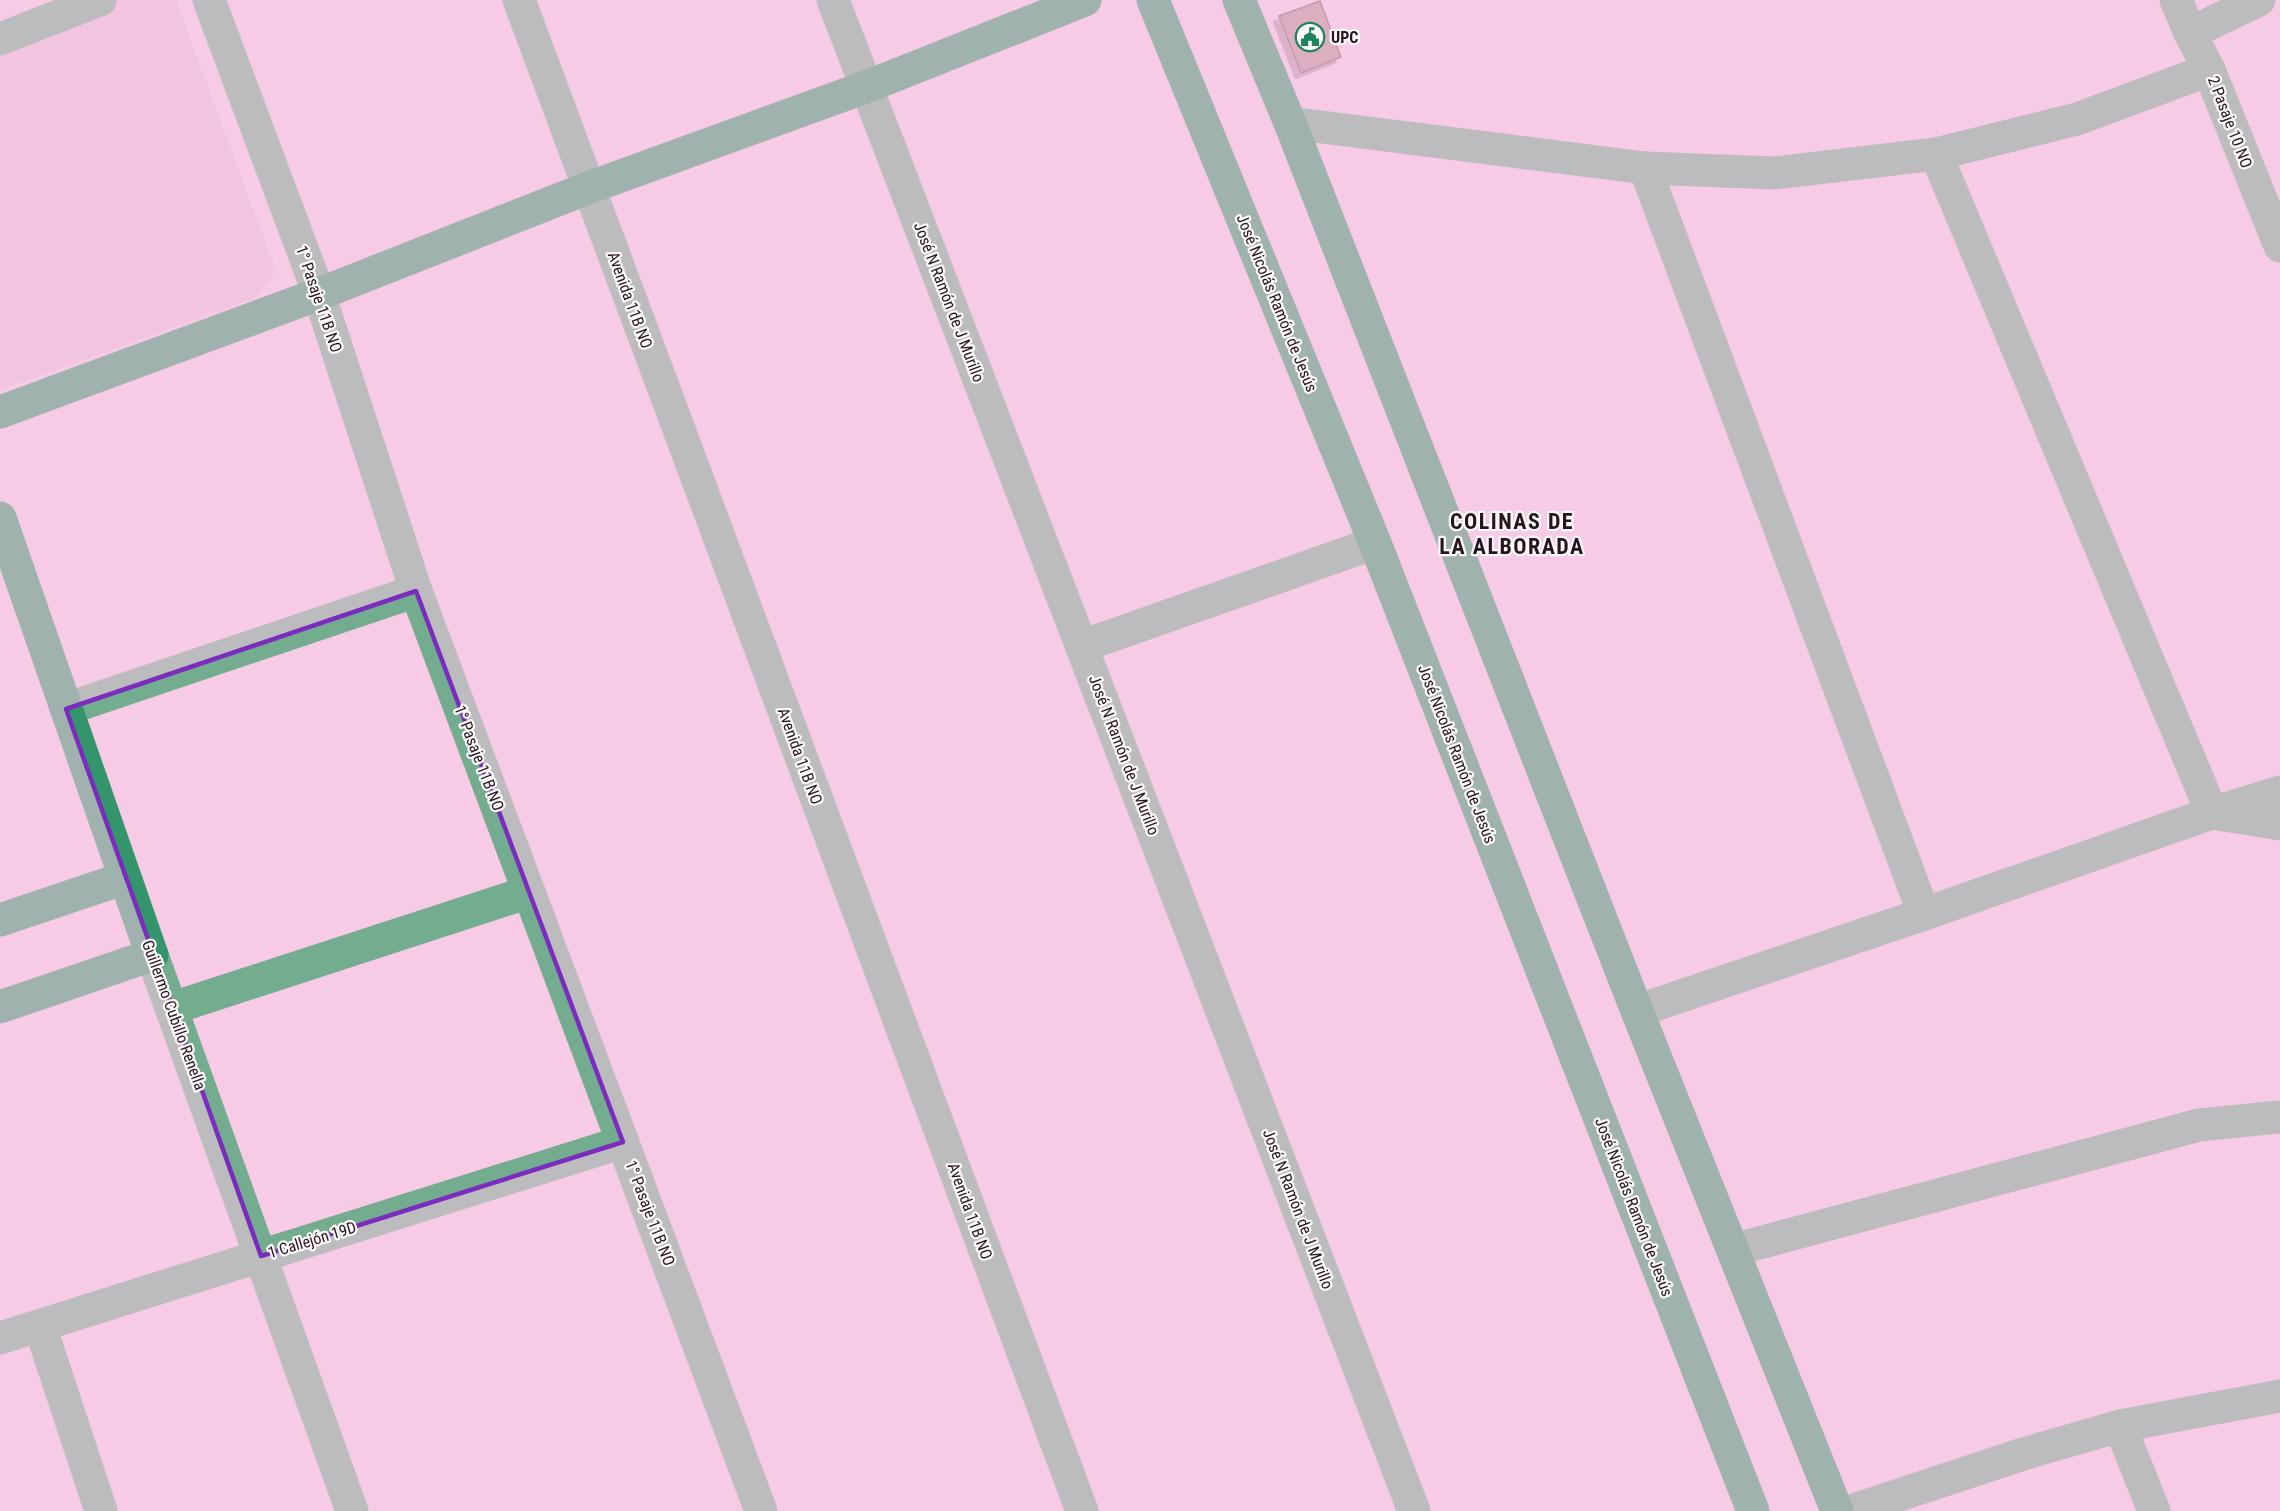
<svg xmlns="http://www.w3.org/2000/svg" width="2280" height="1511" font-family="'Roboto Condensed',sans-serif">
  <defs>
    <filter id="shadow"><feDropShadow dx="-5.5" dy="5.5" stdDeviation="0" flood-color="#0004"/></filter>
  </defs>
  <rect width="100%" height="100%" fill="#f7cae5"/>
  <polygon fill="#eebcd9" points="95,0 176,0 276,271 255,298 0,390 0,38"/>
  <polygon fill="#bc8c98" stroke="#8a5e69" stroke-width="1.5" filter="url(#shadow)" points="1320,1 1341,57 1301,73 1279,16"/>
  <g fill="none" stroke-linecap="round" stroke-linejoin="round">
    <g stroke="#74ac90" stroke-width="33">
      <polyline points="209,0 319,294 416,591 761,1511"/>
      <polyline points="519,0 1082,1511"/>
      <polyline points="833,0 1414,1511"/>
      <polyline points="2176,0 2190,33 2209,70 2280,246"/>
      <polyline points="2190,33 2259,0"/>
      <polyline points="0,39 100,0"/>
      <polyline points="1290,123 1645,168 1775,173 1936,154 2077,119 2209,70"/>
      <polyline points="1936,154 2212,813 2280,824"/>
      <polyline points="1645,168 1924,914"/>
      <polyline points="1082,646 1375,543"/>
      <polyline points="66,709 416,591"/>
      <polyline points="152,955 352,1511"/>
      <polyline points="173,1008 529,892"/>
      <polyline points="1637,1011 1924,914 2212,813 2280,792"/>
      <polyline points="1733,1250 2199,1125 2280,1117"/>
      <polyline points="40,1326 101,1511"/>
      <polyline points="0,1338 623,1142"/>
      <polyline points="2120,1426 2154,1511"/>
      <polyline points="1851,1511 2023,1454 2120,1426 2280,1396"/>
    </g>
    <g stroke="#34956c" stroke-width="33">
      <polyline points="1153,0 1375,543 1753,1511"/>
      <polyline points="1239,0 1290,123 1637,1011 1837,1511"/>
      <polyline points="0,412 319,294 588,188 866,87 1085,0"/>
      <polyline points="0,518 152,955 0,1007"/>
      <polyline points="0,920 125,878"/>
    </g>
  </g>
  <path d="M0 0H2280V1511H0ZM 416,591 L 623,1142 L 261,1256 L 66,709 Z" fill="#f7cae5" fill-opacity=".55" fill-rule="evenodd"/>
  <path fill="none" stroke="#7b2cbf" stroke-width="4.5" stroke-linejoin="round" d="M 416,591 L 623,1142 L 261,1256 L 66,709 Z"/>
  <defs>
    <g id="civic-ring" transform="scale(1.5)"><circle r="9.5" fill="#fdf9fb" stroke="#1f835c" stroke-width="1.5"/><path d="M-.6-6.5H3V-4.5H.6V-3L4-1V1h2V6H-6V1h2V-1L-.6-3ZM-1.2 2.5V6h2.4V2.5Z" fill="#1f835c"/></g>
  </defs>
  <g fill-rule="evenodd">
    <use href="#civic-ring" x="1310" y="37"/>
  </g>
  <g text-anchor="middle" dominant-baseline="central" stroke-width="4.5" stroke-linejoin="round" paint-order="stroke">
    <g font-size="16" font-weight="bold" fill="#25151f" stroke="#fdf9fb" text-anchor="start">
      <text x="1331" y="37">UPC</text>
    </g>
    <g font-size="16" fill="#25151f" stroke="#fdf9fb">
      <text transform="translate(2230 122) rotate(69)">2 Pasaje 10 NO</text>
      <text transform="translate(319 299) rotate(71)">1° Pasaje 11B NO</text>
      <text transform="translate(630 300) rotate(70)">Avenida 11B NO</text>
      <text transform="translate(949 302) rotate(69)">José N Ramón de J Murillo</text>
      <text transform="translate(1277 303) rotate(68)">José Nicolás Ramón de Jesús</text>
      <text transform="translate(1457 754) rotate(69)">José Nicolás Ramón de Jesús</text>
      <text transform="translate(1124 755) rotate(69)">José N Ramón de J Murillo</text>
      <text transform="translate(800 756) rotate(70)">Avenida 11B NO</text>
      <text transform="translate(479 758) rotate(69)">1° Pasaje 11B NO</text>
      <text transform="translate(174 1015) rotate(70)">Guillermo Cubillo Renella</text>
      <text transform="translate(1634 1207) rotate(69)">José Nicolás Ramón de Jesús</text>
      <text transform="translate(1298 1209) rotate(69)">José N Ramón de J Murillo</text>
      <text transform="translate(970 1211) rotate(70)">Avenida 11B NO</text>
      <text transform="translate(650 1213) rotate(69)">1° Pasaje 11B NO</text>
      <text transform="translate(312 1240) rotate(-17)">1 Callejón 19D</text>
    </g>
    <g font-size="22" font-weight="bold" letter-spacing="1.5" fill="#25151f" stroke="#fdf9fb">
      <text x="1512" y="521">COLINAS DE<tspan x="1512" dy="25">LA ALBORADA</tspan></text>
    </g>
  </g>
</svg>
